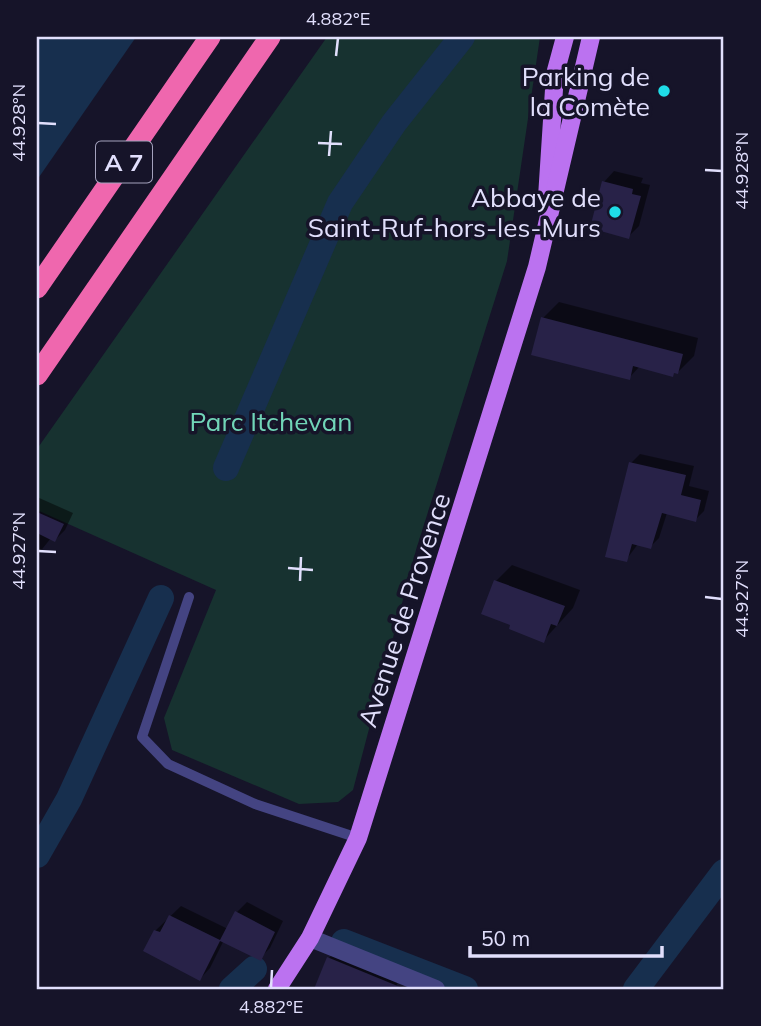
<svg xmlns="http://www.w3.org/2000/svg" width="761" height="1026" font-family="Mulish,sans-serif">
  <rect width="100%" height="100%" fill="#161429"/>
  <polygon fill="#173230" points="327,37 540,37 507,261 416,550 353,790 338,802 299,804 172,750 164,718 216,590 37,510 37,449"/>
  <polygon fill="#172f4e" points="37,37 136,37 37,180"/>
  <g fill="#0007">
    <polygon points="614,171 643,178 641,183 650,185 639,226 628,237 604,182"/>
    <polygon points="559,302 698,338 694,356 678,372 640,366 629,378 543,318"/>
    <polygon points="640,454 694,466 689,486 709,491 704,511 695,520 667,513 659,538 650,547 638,544 626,560 631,463"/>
    <polygon points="37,497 73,513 65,530 55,540 51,538 39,553"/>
    <polygon points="512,565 580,590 573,608 543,641 513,624 496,581"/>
    <polygon points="247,902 283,921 270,948 260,958 224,940 210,968 200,979 155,931 181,906 228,929 237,912"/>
    <polygon points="338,949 401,975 395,989 316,989 329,958"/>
  </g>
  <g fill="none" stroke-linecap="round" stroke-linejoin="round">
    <g stroke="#172f4e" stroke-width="26">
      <polyline points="226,468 340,203 394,123 462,37"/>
      <polyline points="37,855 69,799 161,598"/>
      <polyline points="344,942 465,989"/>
      <polyline points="232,989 254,969"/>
      <polyline points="636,989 724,872"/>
    </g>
  </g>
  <g fill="#282248">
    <polygon points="602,181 633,189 632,194 641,196 629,239 590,228"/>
    <polygon points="541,317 683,354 678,374 674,373 673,377 633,366 630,380 531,355"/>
    <polygon points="629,462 686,475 681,495 701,500 696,522 662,513 651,549 632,544 627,562 605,557"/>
    <polygon points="37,512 64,524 55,542 37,533"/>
    <polygon points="494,580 565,606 557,626 551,624 544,643 509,629 510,625 481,614"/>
    <polygon points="235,911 275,932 261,961 220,941 200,981 143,951 154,930 160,932 169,915 220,940"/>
    <polygon points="327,957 405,989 314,989"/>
  </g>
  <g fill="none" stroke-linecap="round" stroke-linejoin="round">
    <polyline stroke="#444482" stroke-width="10" points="189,597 142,737 168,764 255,804 358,838"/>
    <polyline stroke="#444482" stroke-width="18" points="310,938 436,989"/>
    <g stroke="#bb72f0" stroke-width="18">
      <polyline points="547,197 555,74 565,37"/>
      <polyline points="277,989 310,938 358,838 537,267 591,37"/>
    </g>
    <g stroke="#ef67ae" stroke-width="21">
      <polyline points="37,288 210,37"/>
      <polyline points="37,375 270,37"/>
    </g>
  </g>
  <path fill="none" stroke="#e1dffc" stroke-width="2.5" d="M 336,56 L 338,38M 38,123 L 56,124M 318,143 L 342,144M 329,156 L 331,131M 705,170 L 722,171M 38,551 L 56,552M 288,568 L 313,570M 300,581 L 301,557M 705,597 L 722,599M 271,988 L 272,970"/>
  <g fill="#1fdce7" stroke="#161429" stroke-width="2.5">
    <circle cx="664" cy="91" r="7"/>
    <circle cx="615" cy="212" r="7"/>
  </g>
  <g text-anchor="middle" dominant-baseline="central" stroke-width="7" stroke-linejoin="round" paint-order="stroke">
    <rect fill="#161429" stroke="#a4a2bd" stroke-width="2" x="96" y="141.5" width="56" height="41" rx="5"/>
    <g font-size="24" font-weight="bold" fill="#e1dffc">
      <text x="124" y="162">A 7</text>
    </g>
    <g font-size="26" fill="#e1dffc" stroke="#161429" text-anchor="end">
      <text x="650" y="76">Parking de<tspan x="650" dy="30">la Comète</tspan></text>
      <text x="601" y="197">Abbaye de<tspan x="601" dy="30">Saint-Ruf-hors-les-Murs</tspan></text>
    </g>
    <g font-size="26" fill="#71d5b8" stroke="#161429">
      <text x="271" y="421">Parc Itchevan</text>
    </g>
    <g font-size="26" fill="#e1dffc" stroke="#161429">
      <text transform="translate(404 610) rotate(-72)">Avenue de Provence</text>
    </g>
  </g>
  <rect width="761" height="1026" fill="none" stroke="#161429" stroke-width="77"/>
  <path d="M470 946v10h192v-10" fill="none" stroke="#e1dffc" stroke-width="3.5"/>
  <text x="481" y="946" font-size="21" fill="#e1dffc" stroke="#161429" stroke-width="5" paint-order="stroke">50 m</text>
  <rect x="38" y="38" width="684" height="950" fill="none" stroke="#e1dffc" stroke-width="2.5"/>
  <g font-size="18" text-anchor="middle" fill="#e1dffc">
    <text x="338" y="25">4.882°E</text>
    <text transform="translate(19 123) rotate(-90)" y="6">44.928°N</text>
    <text transform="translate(742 171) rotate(-90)" y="6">44.928°N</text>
    <text transform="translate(19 551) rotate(-90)" y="6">44.927°N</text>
    <text transform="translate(742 599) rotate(-90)" y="6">44.927°N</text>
    <text x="271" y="1013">4.882°E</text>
  </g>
</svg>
